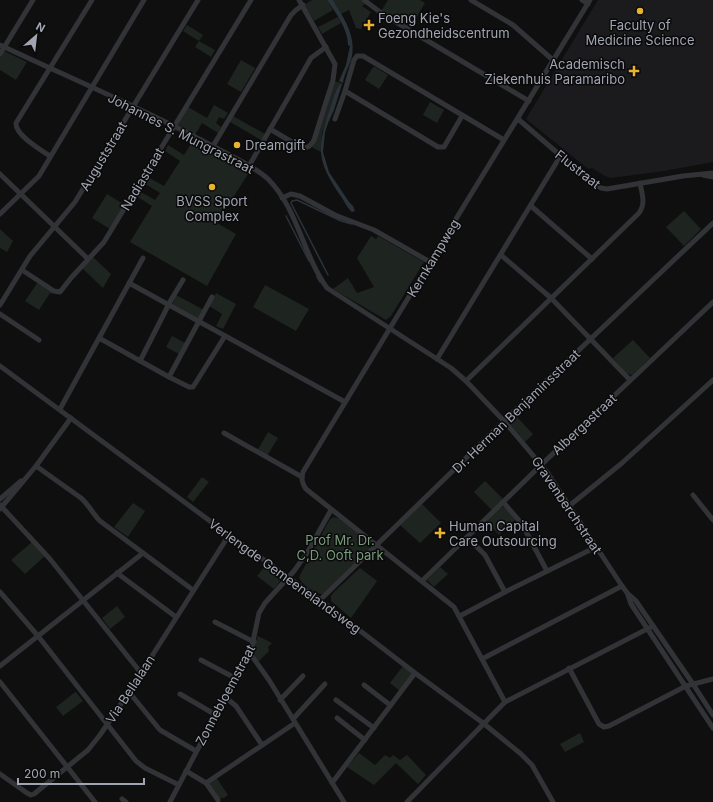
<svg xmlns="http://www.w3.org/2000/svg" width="713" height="802" font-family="Inter,sans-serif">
  <rect width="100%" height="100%" fill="#0f0f10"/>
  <polygon fill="#1b1b1d" points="598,0 713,0 713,162 664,171 611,178 605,176 592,168 589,169 587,168 526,119"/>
  <g fill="#1e241f">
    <polygon points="312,0 327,0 333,10 314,21 304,5"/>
    <polygon points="333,0 361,0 365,4 362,6 371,12 361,29 356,28 349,10 341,14"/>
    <polygon points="388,0 420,0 425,3 410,28 381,11"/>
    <polygon points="338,17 341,23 322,34 318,27"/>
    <polygon points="187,25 203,35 199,41 215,50 211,57 195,47 199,41 183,31"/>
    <polygon points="4,51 27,62 16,80 0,70 0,57"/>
    <polygon points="241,60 255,68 241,92 227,84"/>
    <polygon points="373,67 375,67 388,75 379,89 365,80"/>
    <polygon points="334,81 341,83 325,124 322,133 321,152 315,149 312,147"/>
    <polygon points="430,102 444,110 437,123 423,115"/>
    <polygon points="214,105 228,113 224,119 219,117 216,123 221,127 218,133 202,123 195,135 178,125 188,107 207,118"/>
    <polygon points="233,116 265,134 261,140 230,122"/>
    <polygon points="192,142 248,174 217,223 236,234 207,286 130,242 152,206 136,196 139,191 155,200 160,193 142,182 146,176 164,186 180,161 165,151 168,145 184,155"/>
    <polygon points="107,194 125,205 110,229 92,218"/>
    <polygon points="684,211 701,229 684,246 666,227"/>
    <polygon points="0,229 13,241 7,252 0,248"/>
    <polygon points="371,236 376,239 378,236 424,262 391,316 386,320 333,289 348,278 357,293 374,287 357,258"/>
    <polygon points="93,257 111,274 103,288 82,268"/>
    <polygon points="38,282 53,292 52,294 50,293 39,310 25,301"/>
    <polygon points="265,285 309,309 296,331 253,307"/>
    <polygon points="216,293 236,304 223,329 216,326 222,314 209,306"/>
    <polygon points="176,295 204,310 199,319 172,305"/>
    <polygon points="172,336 185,343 179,354 166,347"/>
    <polygon points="633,340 650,358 632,375 626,373 613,358"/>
    <polygon points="516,416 533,434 525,442 511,425 511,422"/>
    <polygon points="268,432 278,438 267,456 257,451"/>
    <polygon points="202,477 209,482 193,502 187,497"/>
    <polygon points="485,481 503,499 492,510 474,492"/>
    <polygon points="133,503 145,511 128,537 114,527"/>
    <polygon points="422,504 441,523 420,543 400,525"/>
    <polygon points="502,507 506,508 516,519 499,535 486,521 499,508"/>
    <path d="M 334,517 L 340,519 L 369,542 L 370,549 L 323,594 C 315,594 301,584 299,577 L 330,519 Z"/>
    <polygon points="32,542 45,556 25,574 11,560"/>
    <polygon points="266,565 280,576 280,581 274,589 257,576"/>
    <polygon points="440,567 448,574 434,587 427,580"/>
    <polygon points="360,568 377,581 351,618 331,601 331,596 334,592"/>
    <polygon points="117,606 125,617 110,629 102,618"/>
    <polygon points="258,636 272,643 268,647 269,651 258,662 252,651"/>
    <polygon points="403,666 413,674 400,691 390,683"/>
    <polygon points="76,692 83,701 63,716 56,707 74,693"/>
    <polygon points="580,733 584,742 565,752 560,744"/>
    <polygon points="359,753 375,765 385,755 390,758 393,755 400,760 407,755 426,775 418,784 396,763 374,785 347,767"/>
    <polygon points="216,777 228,795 224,798 219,798 208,783"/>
  </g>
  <g fill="#2b333a">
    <path d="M 327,0 L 333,0 C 343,17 356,35 352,56 C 350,65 344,74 343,83 L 339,81 L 346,65 L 350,46 L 348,45 C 348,29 336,13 327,0 Z"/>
    <path d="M 341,83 L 342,84 L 334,110 L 328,123 L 325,132 L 323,152 L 329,172 L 349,202 L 353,206 L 355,211 L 352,212 C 347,208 344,200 340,195 C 316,160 317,147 330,109 C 333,101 335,90 341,83 Z"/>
  </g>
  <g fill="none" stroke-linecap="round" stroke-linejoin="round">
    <g stroke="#2b333a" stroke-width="1.5">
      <polyline points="286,216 309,261"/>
      <polyline points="328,275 291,203 292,201 297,200 341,221 352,224"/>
      <polyline points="317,277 320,282"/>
    </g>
    <g stroke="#323337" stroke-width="5">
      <polyline points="364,0 384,15 529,101"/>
      <polyline points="471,0 513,25 553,60"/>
      <polyline points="582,0 588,4"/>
      <path d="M 0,45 C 68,77 137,106 203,141 C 221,151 253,165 268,179 C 298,209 303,255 327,288 L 451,368 L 466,381 L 504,421 L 547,472 L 622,586 L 628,594 L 636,601 L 693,684 L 713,715"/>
      <polyline points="0,54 33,0"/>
      <polyline points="345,91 438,147 444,147 462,116"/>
      <polyline points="335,119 345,91 354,60 357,56 363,56 504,140"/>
      <polyline points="518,119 590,181 601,188 607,189 683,176 713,173"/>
      <path d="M 270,129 L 302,148 C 309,148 311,145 314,140 L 333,80 L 335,64 L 299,0"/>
      <polyline points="213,146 291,15 296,10 303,5"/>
      <path d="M 50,156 C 41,150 15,135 16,123 L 92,0"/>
      <polyline points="249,166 311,58 326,47"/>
      <polyline points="0,174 88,259"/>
      <polyline points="703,175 713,177"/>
      <polyline points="282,198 291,194 300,196 335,215 374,230 430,262"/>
      <polyline points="531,206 592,259"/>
      <polyline points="0,214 39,176 144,0"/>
      <polyline points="501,255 551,298 630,380"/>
      <polyline points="22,270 54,291 60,292 71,278 104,242 251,0"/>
      <polyline points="129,283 345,402"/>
      <polyline points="0,305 30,256 75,202 198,0"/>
      <polyline points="0,314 39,340"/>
      <polyline points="99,338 169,377 189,387 193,387 225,336"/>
      <polyline points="437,359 561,155"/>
      <polyline points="140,361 171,300 183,280"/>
      <polyline points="0,366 229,535 320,600 415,673 483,723 521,754 532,765 553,802"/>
      <polyline points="169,377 212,297"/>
      <path d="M 466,381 L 639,213 C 646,203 642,194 640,183"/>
      <polyline points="60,409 143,258"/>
      <polyline points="224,433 302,477"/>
      <path d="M 36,466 L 81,498 C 89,505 93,514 100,521 L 193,590"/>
      <polyline points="693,495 713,520"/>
      <polyline points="0,499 21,481"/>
      <polyline points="503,502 522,524 547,571"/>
      <polyline points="0,505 50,559 141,673"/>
      <polyline points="569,506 622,463 713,380"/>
      <polyline points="0,509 36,466 71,418"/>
      <polyline points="467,537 485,555 505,592"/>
      <polyline points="117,573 176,617"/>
      <polyline points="422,581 541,465 713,302"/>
      <polyline points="0,592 38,636 136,761 145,768 179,785"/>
      <polyline points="628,595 631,604 713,728"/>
      <polyline points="320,600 504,421 713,223"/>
      <polyline points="460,616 505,592 596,547"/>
      <polyline points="215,622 254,642"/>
      <polyline points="249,652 269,680 344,802"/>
      <polyline points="482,659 622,586"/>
      <polyline points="201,660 235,678"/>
      <polyline points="0,666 143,553"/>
      <polyline points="569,668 599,724 604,727 609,726 686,686 713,679"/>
      <polyline points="0,682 95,802"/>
      <polyline points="364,685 390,705"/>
      <polyline points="129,692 160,730 196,751"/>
      <polyline points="180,694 216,715"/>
      <polyline points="225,697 236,706 262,745"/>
      <polyline points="280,700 303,676"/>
      <polyline points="336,700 374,728"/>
      <path d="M 505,702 L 454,607 L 306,489 C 302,483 301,479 303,472 L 462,209 L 590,0"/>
      <polyline points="337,718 365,740"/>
      <polyline points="293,719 325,684"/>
      <polyline points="186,771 206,783 218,800"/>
      <polyline points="0,774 27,793 31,795 34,794 88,750 100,735 129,692 229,535"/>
      <polyline points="206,783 295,723"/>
      <polyline points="332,783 415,673"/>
      <polyline points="122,799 126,802"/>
      <polyline points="170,802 252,646 259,613 265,603 294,571 307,553 331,510"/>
      <polyline points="407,802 505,702 653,626"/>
    </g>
  </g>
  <g fill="#e8b32f" stroke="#0a0a0b" stroke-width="1.5">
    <circle cx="640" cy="11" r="4"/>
    <path d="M367 19h4v4h4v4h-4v4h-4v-4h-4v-4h4z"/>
    <path d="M632 65h4v4h4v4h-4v4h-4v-4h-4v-4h4z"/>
    <circle cx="237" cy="145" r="4"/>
    <circle cx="212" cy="187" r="4"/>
    <path d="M438 527h4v4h4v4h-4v4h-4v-4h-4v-4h4z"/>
  </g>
  <g text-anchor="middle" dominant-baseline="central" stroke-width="3" stroke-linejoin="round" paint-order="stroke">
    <g font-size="13" fill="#a1a5b1" stroke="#0a0a0b" text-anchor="start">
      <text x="378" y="18">Foeng Kie's<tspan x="378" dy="15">Gezondheidscentrum</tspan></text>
      <text x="640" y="25" text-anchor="middle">Faculty of<tspan x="640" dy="15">Medicine Science</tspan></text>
      <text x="625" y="64" text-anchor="end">Academisch<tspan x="625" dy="15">Ziekenhuis Paramaribo</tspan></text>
      <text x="245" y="145">Dreamgift</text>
      <text x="212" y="201" text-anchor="middle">BVSS Sport<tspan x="212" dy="15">Complex</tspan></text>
      <text x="449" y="526">Human Capital<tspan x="449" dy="15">Care Outsourcing</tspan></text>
    </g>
    <g font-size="13" fill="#a1a5b1" stroke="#0a0a0b">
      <text transform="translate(181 133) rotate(27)">Johannes S. Mungrastraat</text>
      <text transform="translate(103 156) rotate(-59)">Auguststraat</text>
      <text transform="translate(578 169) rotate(38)">Flustraat</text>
      <text transform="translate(142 179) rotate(-59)">Nadiastraat</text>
      <text transform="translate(433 258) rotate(-59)">Kernkampweg</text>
      <text transform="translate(516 411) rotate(-44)">Dr. Herman Benjaminsstraat</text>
      <text transform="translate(584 424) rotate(-43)">Albergastraat</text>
      <text transform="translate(567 505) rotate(56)">Gravenberchstraat</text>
      <text transform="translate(285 576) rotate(36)">Verlengde Gemeenelandsweg</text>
      <text transform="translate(130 689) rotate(-57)">Via Bellalaan</text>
      <text transform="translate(225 695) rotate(-62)">Zonnebloemstraat</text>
    </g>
    <g font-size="13" fill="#789b7c" stroke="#0a0a0b">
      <text x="340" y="540">Prof Mr. Dr.<tspan x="340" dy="15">C,D. Ooft park</tspan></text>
    </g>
  </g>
  <g transform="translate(36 36) rotate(28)" stroke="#0a0a0b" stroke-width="3" paint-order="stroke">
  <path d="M0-3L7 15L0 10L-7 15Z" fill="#a1a5b1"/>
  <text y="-6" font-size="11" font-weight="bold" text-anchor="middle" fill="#a1a5b1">N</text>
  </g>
  <path d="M18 778v6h126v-6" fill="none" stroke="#a1a5b1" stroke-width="2"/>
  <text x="24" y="778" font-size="12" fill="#a1a5b1" stroke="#0a0a0b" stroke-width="3" paint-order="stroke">200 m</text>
</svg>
